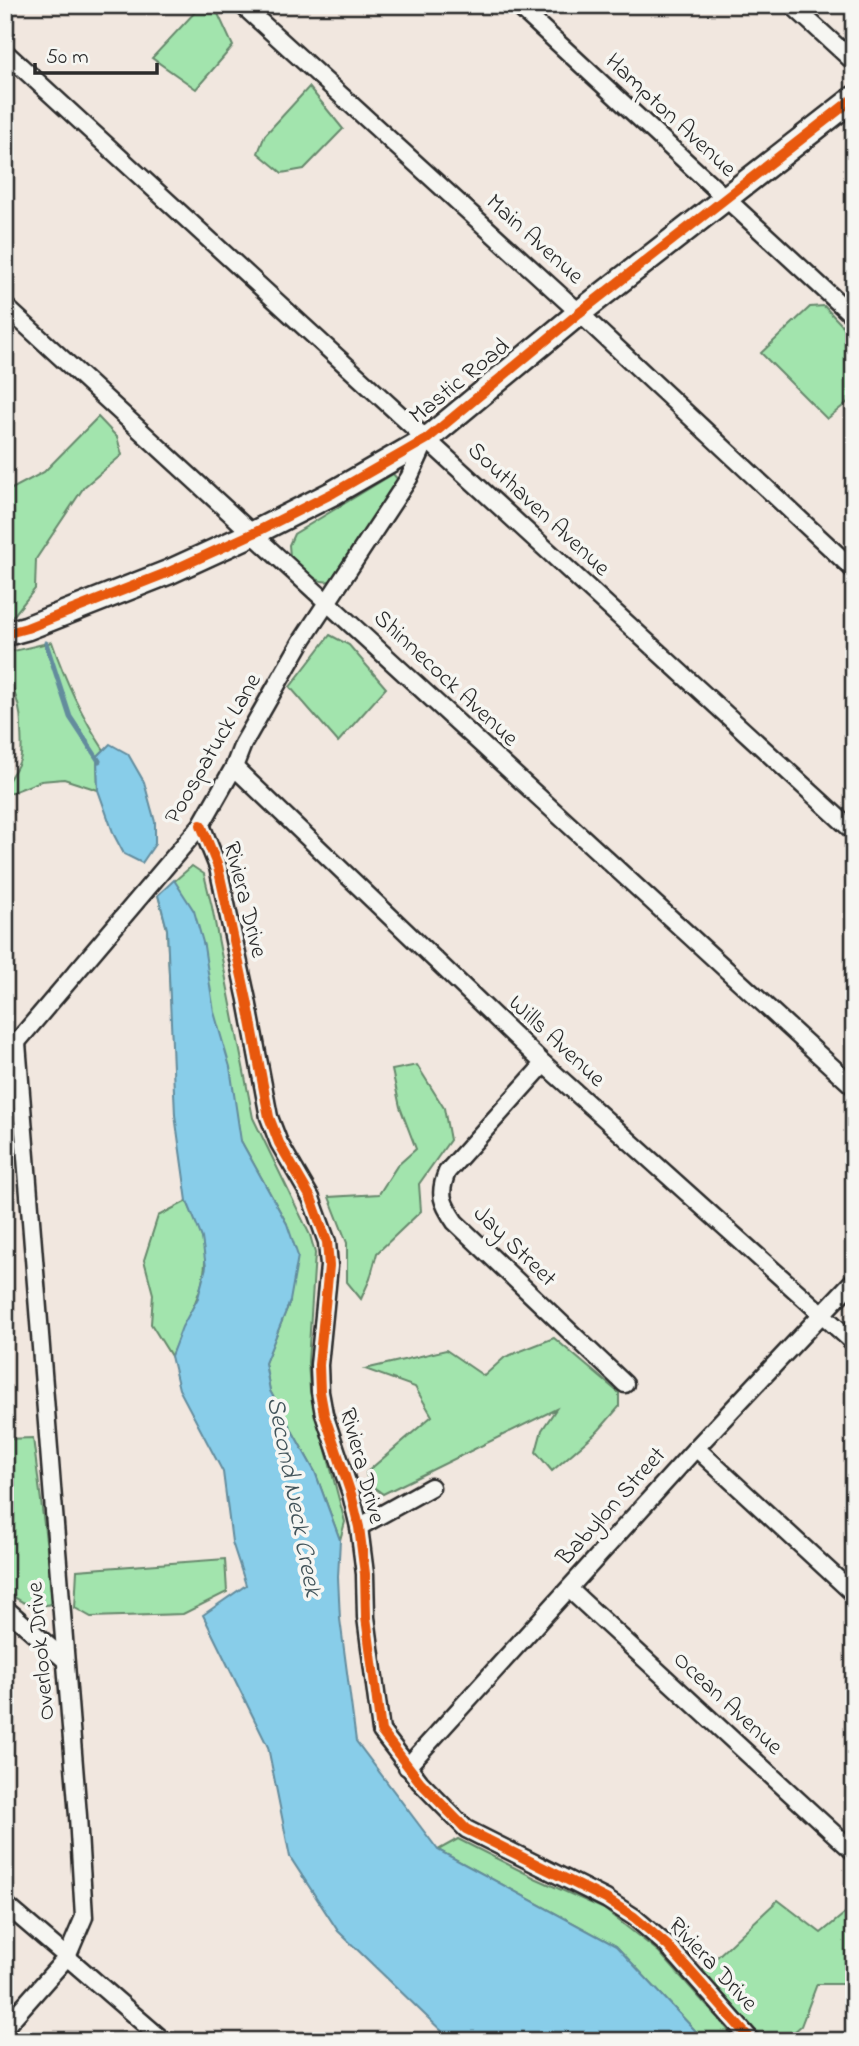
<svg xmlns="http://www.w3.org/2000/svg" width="859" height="2046" font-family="'Indie Flower',sans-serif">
  <rect width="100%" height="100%" fill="#f1e7df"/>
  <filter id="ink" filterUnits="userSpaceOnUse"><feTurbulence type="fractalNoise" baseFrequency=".0143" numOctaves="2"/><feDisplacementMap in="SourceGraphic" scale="14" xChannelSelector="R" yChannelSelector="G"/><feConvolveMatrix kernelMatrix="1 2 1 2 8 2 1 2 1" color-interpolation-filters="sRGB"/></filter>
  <g filter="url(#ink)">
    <g fill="#a2e4ad" stroke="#66886c" stroke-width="2">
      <polygon points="206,5 214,5 233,46 196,89 152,58 196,11"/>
      <polygon points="309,87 343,129 304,169 282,173 258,153 265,135"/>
      <polygon points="824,306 854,338 854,397 827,419 761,353 810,307"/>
      <polygon points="98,417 117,437 122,455 84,487 36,559 35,589 14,615 5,617 5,488 8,491 44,472"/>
      <path d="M 393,474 L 401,483 L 334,580 C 316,587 303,568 290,556 L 289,545 L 294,534 Z"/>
      <polygon points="330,635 349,645 386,688 338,742 290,687"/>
      <path d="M 52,642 C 66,683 81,715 104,750 L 97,757 L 98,790 L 64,779 L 41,781 L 5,795 C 5,779 15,774 20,760 C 23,751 21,737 21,727 C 22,700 5,679 5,653 Z"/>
      <polygon points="192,866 204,874 212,907 253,1118 310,1235 315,1253 308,1362 310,1390 345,1522 340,1540 315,1472 270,1391 265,1363 290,1301 287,1224 241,1141 170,994 167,929 158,895"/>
      <polygon points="417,1065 444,1108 450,1140 419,1184 421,1211 377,1253 370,1279 361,1299 347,1282 347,1243 329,1197 379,1194 397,1166 416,1149 400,1107 392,1070"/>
      <path d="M 187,1201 C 192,1213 198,1224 202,1237 C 215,1279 186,1318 171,1356 L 151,1324 L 153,1294 L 144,1260 L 158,1216 Z"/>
      <polygon points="554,1338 619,1393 619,1407 599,1430 552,1471 536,1452 542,1430 556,1409 383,1494 368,1483 366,1473 432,1416 415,1387 365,1369 446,1350 484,1376 505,1357"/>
      <path d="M 33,1438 L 54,1603 C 34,1610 19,1603 5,1589 L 5,1439 Z"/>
      <polygon points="225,1559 227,1592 183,1614 91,1617 75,1608 77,1570"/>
      <polygon points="458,1839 535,1878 604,1909 659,1952 738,2041 705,2041 616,1946 438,1850"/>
      <polygon points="778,1900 821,1933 844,1914 854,1901 854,1976 850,1984 817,1984 801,2026 784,2041 765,2041 702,1971"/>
    </g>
    <g fill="#88cde9" stroke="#638c9d" stroke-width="2">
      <polygon points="110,744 128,754 144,782 155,822 155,844 142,863 124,854 114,835 98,790 97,757"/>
      <polygon points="174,880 194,911 204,946 214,1012 230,1067 241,1141 287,1224 298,1256 290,1301 265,1363 270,1391 315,1472 340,1540 338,1577 340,1619 356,1741 438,1850 616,1946 705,2041 452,2041 338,1931 290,1857 268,1747 203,1615 246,1585 232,1542 223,1472 179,1389 171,1356 182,1327 198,1298 206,1267 202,1238 187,1201 175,1115 167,929 158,895"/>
    </g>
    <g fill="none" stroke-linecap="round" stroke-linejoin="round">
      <polyline stroke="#638c9d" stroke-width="5" points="46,643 70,717 99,761"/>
      <g stroke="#2b2b2b" stroke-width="21">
        <g id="minor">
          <polyline points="242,5 572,306 854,570"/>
          <polyline points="517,5 854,317"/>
          <polyline points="792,5 854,62"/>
          <polyline points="5,52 854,832"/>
          <polyline points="5,306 854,1087"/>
          <polyline points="234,767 544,1064 854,1343"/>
          <polyline points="201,825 218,867 247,1000 269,1117 279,1143 311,1198 327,1242 329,1266 319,1365 320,1392 324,1414 351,1494 359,1527 365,1574 366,1617 381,1731 420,1782 466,1829 606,1899 634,1917 668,1946 752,2041"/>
          <polyline points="17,1043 78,1816 84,1917 67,1957 164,2041"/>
          <polyline points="5,1056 201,825 234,767 243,744 303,639 409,478 427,439"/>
          <path d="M 544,1064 L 447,1172 C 438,1194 442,1203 455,1222 L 625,1384"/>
          <polyline points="696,1448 854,1594"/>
          <polyline points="359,1527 431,1487"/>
          <polyline points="569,1589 854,1852"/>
          <polyline points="5,1608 65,1660"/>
          <polyline points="407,1767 696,1448 854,1280"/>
          <polyline points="5,1904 67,1957 5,2027"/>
        </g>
      </g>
      <g stroke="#2b2b2b" stroke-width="28">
        <polyline id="secondary" points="5,634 27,628 169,572 254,533 333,493 427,439 579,313 854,98"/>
      </g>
      <use href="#minor" stroke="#f6f6f2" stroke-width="16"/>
      <use href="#secondary" stroke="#f6f6f2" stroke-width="23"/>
      <g stroke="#f6f6f2" stroke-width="15">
        <g id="cycleway">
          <polyline points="5,634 27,628 169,572 254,533 333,493 427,439 579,313 854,98"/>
          <polyline points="201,825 218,867 247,1000 269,1117 279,1143 311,1198 327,1242 329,1266 319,1365 320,1392 324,1414 351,1494 359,1527 365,1574 366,1617 381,1731 420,1782 466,1829 606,1899 634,1917 668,1946 752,2041"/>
        </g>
      </g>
      <use href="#cycleway" stroke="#e8590c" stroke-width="10"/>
    </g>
  </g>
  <g text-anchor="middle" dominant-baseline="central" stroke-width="7" stroke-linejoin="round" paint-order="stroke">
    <g font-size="24" fill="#2b2b2b" stroke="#f6f6f2">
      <text transform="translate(670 116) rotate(43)">Hampton Avenue</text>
      <text transform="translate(534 240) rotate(42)">Main Avenue</text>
      <text transform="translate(460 382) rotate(-39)">Mastic Road</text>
      <text transform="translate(538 510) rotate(43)">Southaven Avenue</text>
      <text transform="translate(445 679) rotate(43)">Shinnecock Avenue</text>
      <text transform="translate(214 749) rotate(-60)">Poospatuck Lane</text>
      <text transform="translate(244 900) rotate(76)">Riviera Drive</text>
      <text transform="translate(556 1042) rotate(43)">Wills Avenue</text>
      <text transform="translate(514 1247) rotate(44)">Jay Street</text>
      <text transform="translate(361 1466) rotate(75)">Riviera Drive</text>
      <text transform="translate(612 1507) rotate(-48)">Babylon Street</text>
      <text transform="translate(42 1651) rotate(-95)">Overlook Drive</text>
      <text transform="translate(727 1704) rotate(43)">Ocean Avenue</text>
      <text transform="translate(712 1965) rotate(47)">Riviera Drive</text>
    </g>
    <g font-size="26" font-style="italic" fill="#42545a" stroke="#f6f6f2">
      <text transform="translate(293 1497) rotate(79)">Second Neck Creek</text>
    </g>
  </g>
  <rect width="859" height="2046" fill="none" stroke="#f6f6f2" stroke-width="28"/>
  <rect x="14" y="14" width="831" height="2018" fill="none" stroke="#2b2b2b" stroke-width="2.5" filter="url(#ink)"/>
  <path d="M35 63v10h122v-10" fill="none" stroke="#2b2b2b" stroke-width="3.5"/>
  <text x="46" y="63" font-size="21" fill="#2b2b2b" stroke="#f6f6f2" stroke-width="5" paint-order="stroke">50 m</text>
</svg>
